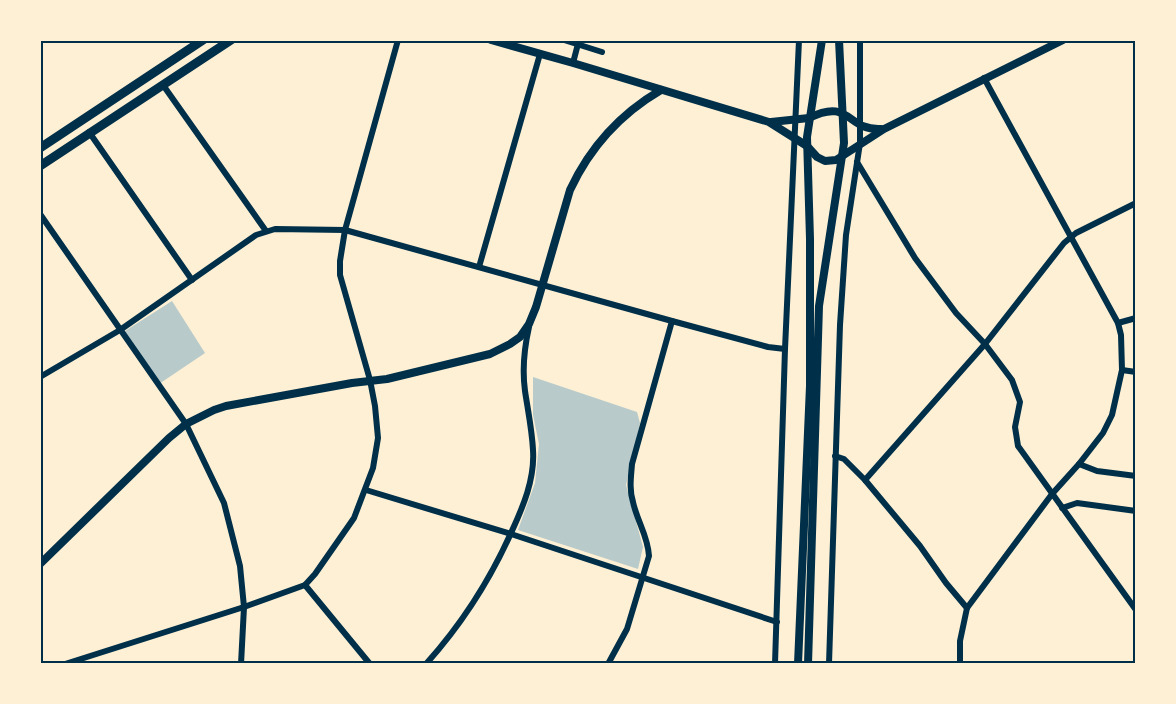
<svg xmlns="http://www.w3.org/2000/svg" width="1176" height="704" font-family="Poppins,sans-serif">
  <rect width="100%" height="100%" fill="#fdf0d5"/>
  <g fill="#b9caca">
    <polygon points="172,301 205,353 159,384 125,331"/>
    <polygon points="533,377 637,412 640,423 626,485 643,547 638,569 518,530 535,483 539,444 533,415"/>
  </g>
  <g fill="none" stroke-linecap="round" stroke-linejoin="round">
    <g stroke="#003049" stroke-width="6">
      <polyline points="564,40 602,52"/>
      <polyline points="573,63 579,40"/>
      <polyline points="163,85 266,231"/>
      <polyline points="89,132 192,280"/>
      <polyline points="857,162 915,258 956,313 985,344 1012,380 1020,402 1015,427 1018,446 1136,610"/>
      <polyline points="40,214 186,424 224,503 240,566 244,607 241,664"/>
      <polyline points="479,267 540,54"/>
      <polyline points="1118,323 1136,318"/>
      <polyline points="1122,370 1136,372"/>
      <polyline points="40,377 120,330 256,235 275,229 345,230 672,321 768,347 785,349"/>
      <polyline points="835,456 844,459 865,480 920,546 946,583 967,608"/>
      <polyline points="1079,464 1097,471 1136,476"/>
      <polyline points="865,480 985,344 1064,243 1076,233 1136,203"/>
      <polyline points="366,490 511,534 777,622"/>
      <polyline points="1062,508 1077,503 1136,511"/>
      <polyline points="305,585 370,664"/>
      <polyline points="65,664 244,607 305,585 315,574 354,518 373,468 378,438 375,406 370,380 340,275 340,261 345,230 398,40"/>
      <path d="M 426,664 C 462,624 489,582 511,533 C 523,507 535,479 533,450 C 532,430 528,411 525,391 C 522,369 524,349 529,327"/>
      <path d="M 608,664 L 627,629 L 649,556 C 648,536 637,521 633,502 C 629,489 631,477 632,464 L 672,321"/>
      <polyline points="775,664 785,349 799,40"/>
      <polyline points="829,664 840,325 846,235 860,143 860,40"/>
      <polyline points="960,664 960,641 967,608 1052,494 1079,464 1103,433 1112,415 1122,370 1121,335 1118,323 984,78"/>
    </g>
    <g stroke="#003049" stroke-width="8">
      <path d="M 809,118 C 851,97 846,131 881,129"/>
      <polyline points="807,146 817,157 825,161 836,160 884,129 1063,40"/>
    </g>
    <g stroke="#003049" stroke-width="8">
      <polyline points="491,40 573,63 769,122 807,146"/>
      <polyline points="771,122 809,118"/>
      <path d="M 40,564 L 169,438 L 186,424 L 214,410 L 226,406 L 352,383 L 387,379 L 490,354 L 510,344 L 520,337 L 529,324 L 536,307 L 570,190 C 590,147 620,114 661,90"/>
      <polyline points="798,664 810,386 810,239 807,137 822,40"/>
      <polyline points="808,664 819,306 844,143 839,40"/>
    </g>
    <g stroke="#003049" stroke-width="9">
      <polyline points="40,148 203,40"/>
      <polyline points="40,166 231,40"/>
    </g>
  </g>
  <rect width="1176" height="704" fill="none" stroke="#fdf0d5" stroke-width="84"/>
  <rect x="42" y="42" width="1092" height="620" fill="none" stroke="#003049" stroke-width="2"/>
</svg>
